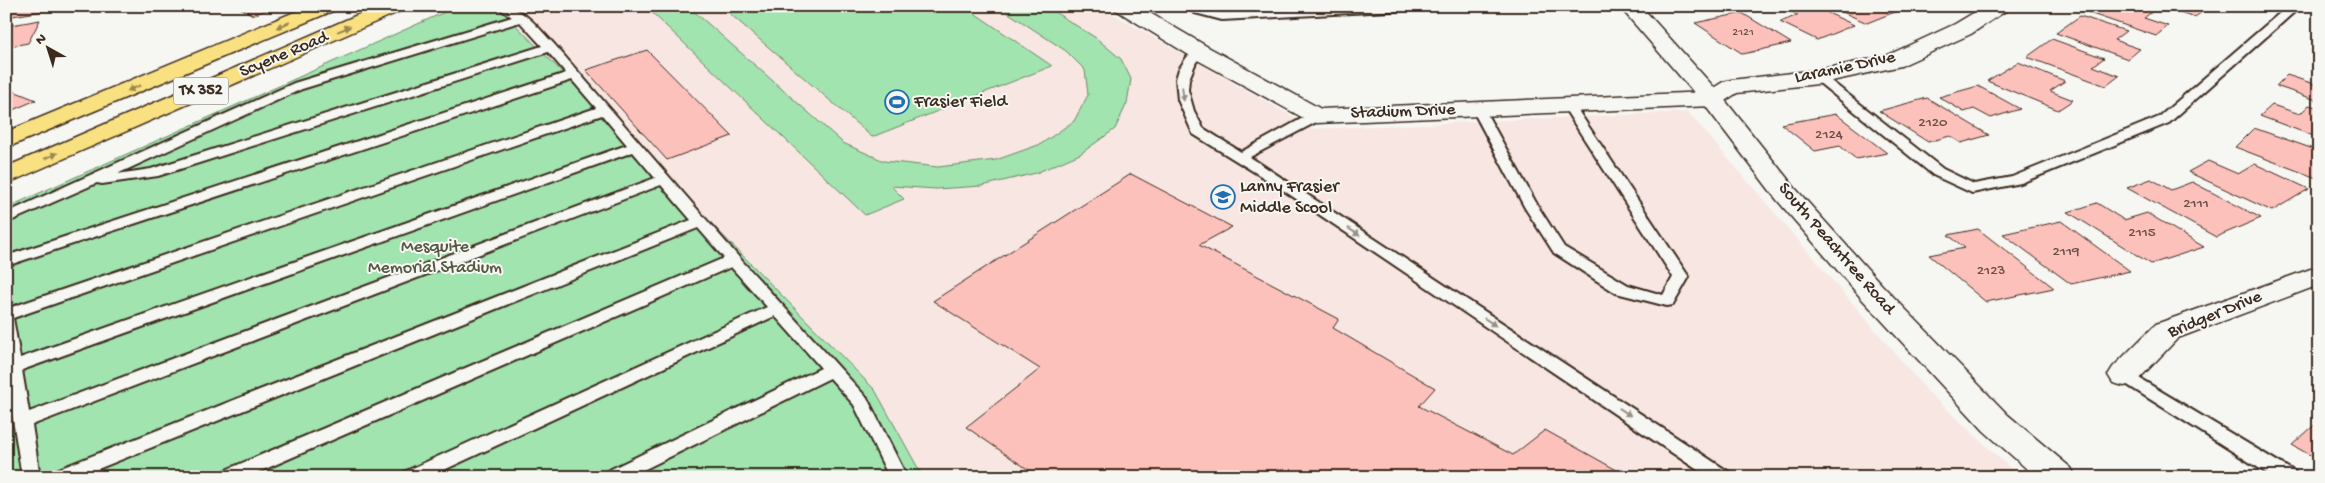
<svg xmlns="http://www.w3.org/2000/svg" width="2325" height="483" font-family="'Gochi Hand',sans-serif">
  <rect width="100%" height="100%" fill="#f6f6f2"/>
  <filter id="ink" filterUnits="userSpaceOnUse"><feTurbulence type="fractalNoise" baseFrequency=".02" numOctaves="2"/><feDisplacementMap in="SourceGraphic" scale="10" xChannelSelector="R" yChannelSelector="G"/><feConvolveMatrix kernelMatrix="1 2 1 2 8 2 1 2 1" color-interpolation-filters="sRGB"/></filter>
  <g filter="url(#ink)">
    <polygon fill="#f8e6e2" points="497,6 1099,6 1314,129 1688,112 1930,394 2020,477 923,477 875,390"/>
    <g fill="#a1e4af" stroke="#6e8766">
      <polygon points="458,6 497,6 875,390 923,477 6,477 6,208"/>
      <polygon points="645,6 688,6 843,143 884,161 938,167 996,160 1041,144 1074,121 1088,95 1085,70 1066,51 998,6 1045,6 1096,38 1121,59 1131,79 1127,103 1115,129 1080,154 1036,173 982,186 936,189 891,186 904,199 865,215"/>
      <polygon points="721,6 964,6 1052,66 872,137"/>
    </g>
    <g fill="#fdc1bc" stroke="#3b2a1e">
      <polygon points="6,6 52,6 50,10 6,17"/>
      <polygon points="237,6 277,6 253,15"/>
      <polygon points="1258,6 1314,6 1258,9"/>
      <polygon points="1813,6 1854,25 1817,40 1780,22 1798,15 1780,7"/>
      <polygon points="1829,6 1896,6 1902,9 1867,23"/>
      <polygon points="2099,6 2144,6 2154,10 2144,18 2168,26 2156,36 2089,13"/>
      <polygon points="2161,6 2198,6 2206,9 2195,17"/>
      <polygon points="1742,13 1791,43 1743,54 1695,23"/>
      <polygon points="2080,16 2126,31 2114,40 2140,49 2128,59 2056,33"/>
      <polygon points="40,20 28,43 6,47 6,26"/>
      <polygon points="2052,39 2104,58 2093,66 2119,76 2106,86 2027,57"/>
      <polygon points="647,50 732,136 667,160 586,70"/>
      <polygon points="2018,62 2065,81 2050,91 2073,100 2058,110 1987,81"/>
      <polygon points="2287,75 2314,84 2319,80 2319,101 2276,86"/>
      <polygon points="1978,86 2020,109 1991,118 1974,109 1964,112 1939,97"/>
      <polygon points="6,88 36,100 6,113"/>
      <polygon points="1927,98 1989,135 1961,143 1950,136 1928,142 1879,111"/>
      <polygon points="2272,105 2300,114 2309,105 2319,108 2319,138 2260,116"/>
      <polygon points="1836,114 1887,153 1856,159 1840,146 1815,151 1781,124"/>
      <polygon points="2254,128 2319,151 2319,179 2235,147"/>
      <polygon points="2208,161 2238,174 2255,164 2309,189 2272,211 2188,172"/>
      <polygon points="1131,174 1232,227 1199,245 1339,319 1333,328 1435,388 1419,406 1513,455 1545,430 1629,477 1039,477 966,427 1040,369 933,301"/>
      <polygon points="2151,179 2171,190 2192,182 2261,218 2216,237 2127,188"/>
      <polygon points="2097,203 2124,220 2147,213 2204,247 2151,264 2068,212"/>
      <polygon points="2061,221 2130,271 2071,284 2003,234"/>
      <polygon points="1978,229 2054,288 1986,302 1929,255 1965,248 1948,235"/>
      <polygon points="2319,421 2319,460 2292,445"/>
    </g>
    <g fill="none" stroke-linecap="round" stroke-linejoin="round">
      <g stroke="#3b2a1e" stroke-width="4">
        <g id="lane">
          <path d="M 496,6 C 524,6 536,26 554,44 L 743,262 L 867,398 L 907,477 L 889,477 L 854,405 L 830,378 L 629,477 L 603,477 L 605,472 L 821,368 L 775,316 L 429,477 L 402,477 L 404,472 L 767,307 L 731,267 L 247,477 L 219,477 L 221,472 L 724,258 L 698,228 L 78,477 L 49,477 L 51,472 L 691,220 L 661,185 L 32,425 L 40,477 L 22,477 L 6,375 L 6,309 L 596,108 L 572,80 L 6,266 L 6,256 L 566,73 L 548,52 L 158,176 L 102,184 L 97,183 L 6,223 L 6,213 L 294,83 L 512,17 ZM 520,22 L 542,46 L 151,169 L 117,174 L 302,89 ZM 602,115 L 627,145 L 20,358 L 13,318 ZM 633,152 L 655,178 L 29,412 L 22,370 Z"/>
          <path d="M 1184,6 C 1200,6 1212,14 1225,13 C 1294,12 1363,6 1432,6 L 1426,9 L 1222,20 L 1195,13 Z"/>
          <polygon points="2288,6 2301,6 2169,123 2021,183 1972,193 1933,175 1812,77 1818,73 1822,74 1943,169 1974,184 2012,177 2159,117"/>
          <polygon points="1200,48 1206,52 1196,62 1189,79 1188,90 1194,111 1203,128 1241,152 1312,113 1322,113 1324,116 1322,119 1250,157 1729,472 1731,477 1708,477 1277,186 1193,134 1178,100 1176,79 1179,69 1187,57"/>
          <polygon points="1569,102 1575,106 1689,277 1673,305 1667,306 1616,293 1554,253 1525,208 1472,109 1478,105 1484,109 1539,208 1564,247 1628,285 1663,295 1673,277 1563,106"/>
          <polygon points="2124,369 2295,472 2297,477 2273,477 2118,379 2115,375 2118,371"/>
        </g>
      </g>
      <g stroke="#3b2a1e" stroke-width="3">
        <g id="street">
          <polygon points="1113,6 1138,6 1208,47 1321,109 1707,92 1723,82 1731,80 1818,70 1886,56 1955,24 1985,6 2010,6 2007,10 1971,34 1901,66 1818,84 1737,93 1720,104 1712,106 1317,123 1309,121 1192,57 1116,10"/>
          <polygon points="2319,266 2319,285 2178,338 2135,383 2124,386 2113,383 2108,375 2113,367 2156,324"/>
        </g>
      </g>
      <g stroke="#3b2a1e" stroke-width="3">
        <polygon id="secondary" points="1619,6 1641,6 1720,94 1795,188 1882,285 2008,415 2071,468 2076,477 2036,477 1984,431 1862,299 1777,200 1704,104"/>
      </g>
      <g stroke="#3b2a1e" stroke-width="3">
        <g id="primary">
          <polygon points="309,6 338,6 335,10 6,148 6,132"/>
          <polygon points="378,6 406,6 403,10 6,184 6,167"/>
        </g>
      </g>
      <use href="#lane" fill="#f6f6f2" fill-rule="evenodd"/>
      <use href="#street" fill="#f6f6f2" fill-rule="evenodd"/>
      <use href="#secondary" fill="#f6f6f2" fill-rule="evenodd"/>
      <use href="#primary" fill="#f9e181" fill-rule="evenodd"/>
    </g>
    <defs><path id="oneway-solid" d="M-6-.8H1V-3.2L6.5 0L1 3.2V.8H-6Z" transform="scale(1.25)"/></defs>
    <g fill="#9a8650">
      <use href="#oneway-solid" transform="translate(283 25) rotate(157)"/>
      <use href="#oneway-solid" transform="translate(344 29) rotate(-23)"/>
      <use href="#oneway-solid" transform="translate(134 88) rotate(157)"/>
      <use href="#oneway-solid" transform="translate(51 156) rotate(-23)"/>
    </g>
    <g fill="#989088">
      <use href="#oneway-solid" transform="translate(1183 94) rotate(83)"/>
      <use href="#oneway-solid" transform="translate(1354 232) rotate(34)"/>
      <use href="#oneway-solid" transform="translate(1490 322) rotate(34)"/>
      <use href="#oneway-solid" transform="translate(1625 412) rotate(34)"/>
    </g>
  </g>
  <defs>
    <g id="stadium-ring" transform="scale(1.25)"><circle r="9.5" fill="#f6f6f2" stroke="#1f6fb2" stroke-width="1.5"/><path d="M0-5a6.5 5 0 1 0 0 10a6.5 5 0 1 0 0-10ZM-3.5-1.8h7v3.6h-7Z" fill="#1f6fb2"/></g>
    <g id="school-ring" transform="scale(1.25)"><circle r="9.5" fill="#f6f6f2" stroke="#1f6fb2" stroke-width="1.5"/><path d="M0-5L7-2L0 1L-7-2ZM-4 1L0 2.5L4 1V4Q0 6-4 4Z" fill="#1f6fb2"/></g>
  </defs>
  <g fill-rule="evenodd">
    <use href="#stadium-ring" x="897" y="102"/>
    <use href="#school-ring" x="1223" y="197"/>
  </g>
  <g text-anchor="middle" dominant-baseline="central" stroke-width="4" stroke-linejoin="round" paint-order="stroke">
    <g font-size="12" fill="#6c5046">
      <text x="1743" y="33">2121</text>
    </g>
    <g font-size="15" fill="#6c5046">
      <text x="1933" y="123">2120</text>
      <text x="1829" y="135">2124</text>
      <text x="2196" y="204">2111</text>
      <text x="2142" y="233">2115</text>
      <text x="2066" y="252">2119</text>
      <text x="1991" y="271">2123</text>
    </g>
    <rect fill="#f6f6f2" stroke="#73675e" stroke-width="1" x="173.5" y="77.5" width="55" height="27" rx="4"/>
    <g font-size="16" font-weight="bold" fill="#3b2a1e">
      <text x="201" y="91">TX 352</text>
    </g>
    <g font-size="18" fill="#3b2a1e" stroke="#f6f6f2">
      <text transform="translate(284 55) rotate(-23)">Scyene Road</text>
      <text transform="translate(1845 68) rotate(-12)">Laramie Drive</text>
      <text transform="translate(1403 112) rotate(-2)">Stadium Drive</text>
      <text transform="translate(1836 249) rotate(49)">South Peachtree Road</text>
      <text transform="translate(2215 315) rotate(-22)">Bridger Drive</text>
    </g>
    <g font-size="18" fill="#3b2a1e" stroke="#f6f6f2" text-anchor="start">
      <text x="914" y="102">Frasier Field</text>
      <text x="1240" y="187">Lanny Frasier<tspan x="1240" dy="21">Middle Scool</tspan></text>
    </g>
    <g font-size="18" fill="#545842" stroke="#f6f6f2">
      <text x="435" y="247">Mesquite<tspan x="435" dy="21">Memorial Stadium</tspan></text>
    </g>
  </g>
  <rect width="2325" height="483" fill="none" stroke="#f6f6f2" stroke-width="25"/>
  <rect x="12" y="12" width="2300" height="458" fill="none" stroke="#3b2a1e" stroke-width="2" filter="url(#ink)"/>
  <g transform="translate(48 48) rotate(321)" stroke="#f6f6f2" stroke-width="4" paint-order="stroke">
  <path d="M0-4L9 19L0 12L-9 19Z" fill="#3b2a1e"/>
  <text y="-8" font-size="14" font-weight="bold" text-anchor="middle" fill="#3b2a1e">N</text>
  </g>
</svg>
